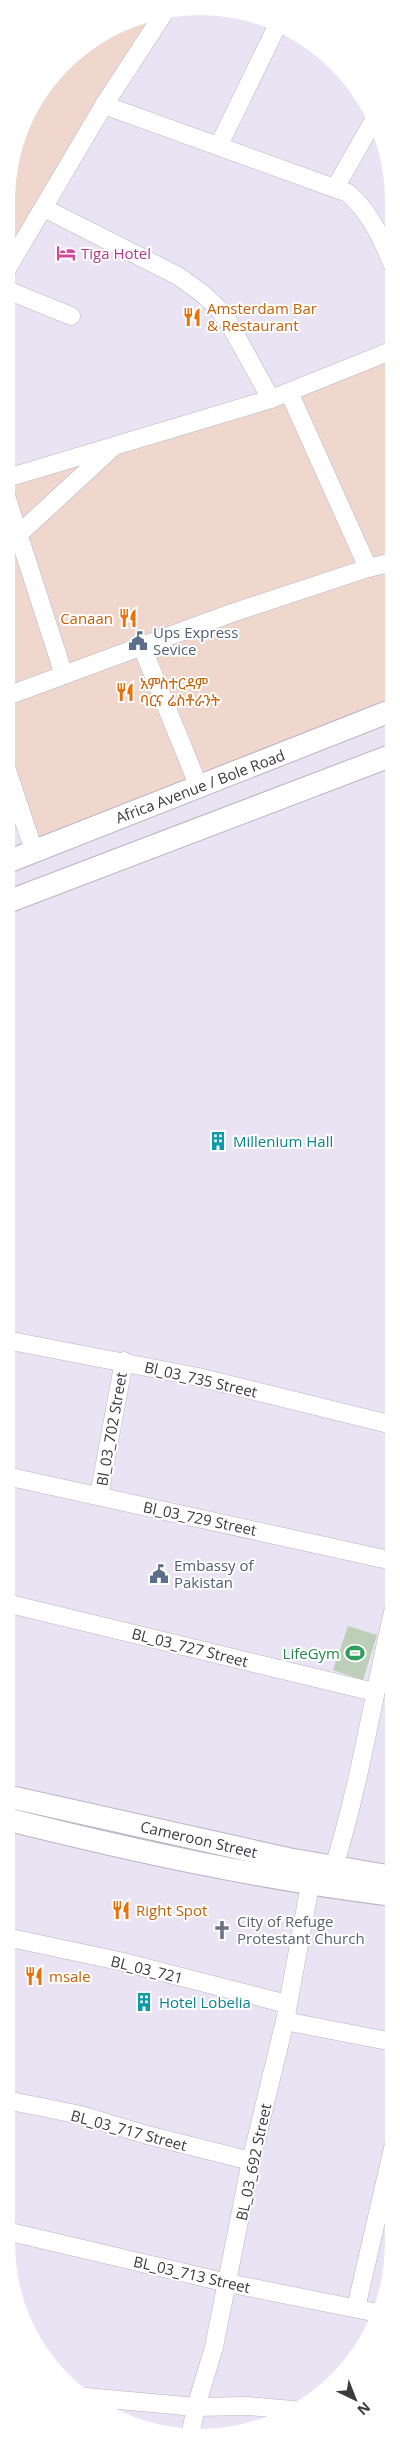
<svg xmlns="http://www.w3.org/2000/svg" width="400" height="2444" font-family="'Open Sans','Noto Sans Ethiopic',sans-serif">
  <rect width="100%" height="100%" fill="#e9e3f4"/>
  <g fill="#efd7ce">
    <polygon points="161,13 7,255 7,187 26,114 72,54 138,16"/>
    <polygon points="393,354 393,707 41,846 7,750 7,486"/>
  </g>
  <polygon fill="#bdceb9" points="348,1626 377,1635 363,1680 333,1670"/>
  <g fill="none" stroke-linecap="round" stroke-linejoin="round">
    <g stroke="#bab4c4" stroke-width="19">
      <g id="minor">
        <path d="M 104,105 L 348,193 C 372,215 380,236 393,265"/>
        <polyline points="219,145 278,24"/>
        <polyline points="335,188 375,118"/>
        <polyline points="44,208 178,276 203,294 217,307 229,323 271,399"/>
        <polyline points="7,269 104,105 164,13"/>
        <polyline points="7,290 71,316"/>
        <polyline points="289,392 368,568"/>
        <polyline points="7,478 271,399 393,350"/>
        <polyline points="7,499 62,669"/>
        <polyline points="7,545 111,449"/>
        <polyline points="140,642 199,787"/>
        <polyline points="7,696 229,614 368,568 393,562"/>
        <polyline points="7,770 34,851"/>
        <polyline points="6,1340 198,1377 393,1425"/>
        <polyline points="6,1476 393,1561"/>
        <polyline points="99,1496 124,1361"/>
        <polyline points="6,1603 374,1692"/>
        <path d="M 334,1867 C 360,1783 373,1697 393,1612"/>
        <polyline points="6,1937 119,1961 287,2004"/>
        <polyline points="285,2021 393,2042"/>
        <polyline points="6,2100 81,2115 147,2135 251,2161"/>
        <polyline points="6,2231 228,2283 378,2313"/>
        <polyline points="356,2308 393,2148"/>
        <polyline points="86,2397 196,2407 248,2406 293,2410"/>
        <polyline points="190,2437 196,2407 214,2347 251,2161 285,2021 310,1885"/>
      </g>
    </g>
    <g stroke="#bab4c4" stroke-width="24">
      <g id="major">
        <polyline points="7,862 393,710"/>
        <polyline points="7,902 393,755"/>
        <polyline points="6,1796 288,1859 393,1877"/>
        <path d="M 6,1819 C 134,1851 262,1879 393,1895"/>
      </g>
    </g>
    <use href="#minor" stroke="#fff" stroke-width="18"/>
    <use href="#major" stroke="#fff" stroke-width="22"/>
  </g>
  <defs>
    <g id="hotel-bare" transform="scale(1.5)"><path d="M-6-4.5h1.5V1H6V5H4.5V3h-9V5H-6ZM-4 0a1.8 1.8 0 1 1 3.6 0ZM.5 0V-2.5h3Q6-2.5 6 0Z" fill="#d1479c" stroke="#fff" stroke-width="2.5" paint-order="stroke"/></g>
    <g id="restaurant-bare" transform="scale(1.5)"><path d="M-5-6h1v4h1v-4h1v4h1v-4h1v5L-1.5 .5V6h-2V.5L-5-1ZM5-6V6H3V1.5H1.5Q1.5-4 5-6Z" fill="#e8710a" stroke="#fff" stroke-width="2.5" paint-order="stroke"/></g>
    <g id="civic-bare" transform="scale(1.5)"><path d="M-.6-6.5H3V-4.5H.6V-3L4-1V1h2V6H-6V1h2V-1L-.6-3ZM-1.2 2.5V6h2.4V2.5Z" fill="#5c6f8a" stroke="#fff" stroke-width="2.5" paint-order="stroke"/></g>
    <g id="building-bare" transform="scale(1.5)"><path d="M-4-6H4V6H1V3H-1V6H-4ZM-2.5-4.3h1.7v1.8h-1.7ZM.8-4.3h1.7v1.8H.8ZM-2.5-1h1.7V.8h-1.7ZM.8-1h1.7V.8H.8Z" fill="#0f9aa8" stroke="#fff" stroke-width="2.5" paint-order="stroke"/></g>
    <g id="stadium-bare" transform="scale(1.5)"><path d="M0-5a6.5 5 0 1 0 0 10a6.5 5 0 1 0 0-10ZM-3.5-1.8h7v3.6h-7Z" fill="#2e9e5b" stroke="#fff" stroke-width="2.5" paint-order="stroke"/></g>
    <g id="church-bare" transform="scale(1.5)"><path d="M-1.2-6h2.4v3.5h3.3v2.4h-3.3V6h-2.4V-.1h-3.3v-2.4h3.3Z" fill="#6b7280" stroke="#fff" stroke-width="2.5" paint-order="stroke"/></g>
  </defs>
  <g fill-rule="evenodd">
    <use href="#hotel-bare" x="66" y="253"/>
    <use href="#restaurant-bare" x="192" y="317"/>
    <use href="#restaurant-bare" x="128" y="618"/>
    <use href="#civic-bare" x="138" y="641"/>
    <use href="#restaurant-bare" x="125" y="692"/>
    <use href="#building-bare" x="218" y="1141"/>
    <use href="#civic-bare" x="159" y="1574"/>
    <use href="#stadium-bare" x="355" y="1653"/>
    <use href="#restaurant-bare" x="121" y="1910"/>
    <use href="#church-bare" x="222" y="1930"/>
    <use href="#restaurant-bare" x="34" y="1976"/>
    <use href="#building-bare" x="144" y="2002"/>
  </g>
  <g text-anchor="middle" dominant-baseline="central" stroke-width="4" stroke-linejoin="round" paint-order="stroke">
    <g font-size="15" fill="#b23c85" stroke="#fff" text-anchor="start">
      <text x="81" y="253">Tiga Hotel</text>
    </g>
    <g font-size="15" fill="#c56008" stroke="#fff" text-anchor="start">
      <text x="207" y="308">Amsterdam Bar<tspan x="207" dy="17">&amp; Restaurant</tspan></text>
      <text x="113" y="618" text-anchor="end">Canaan</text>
      <text x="140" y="683">አምስተርዳም<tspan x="140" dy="17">ባርና ሬስቶራንት</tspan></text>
      <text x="136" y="1910">Right Spot</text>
      <text x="49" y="1976">msale</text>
    </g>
    <g font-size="15" fill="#4e5e75" stroke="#fff" text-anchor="start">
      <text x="153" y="632">Ups Express<tspan x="153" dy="17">Sevice</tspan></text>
      <text x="174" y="1565">Embassy of<tspan x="174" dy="17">Pakistan</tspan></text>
    </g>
    <g font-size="15" fill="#3c3a40" stroke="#fff">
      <text transform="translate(200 786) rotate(-21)">Africa Avenue / Bole Road</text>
      <text transform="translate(201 1379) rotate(13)">Bl_03_735 Street</text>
      <text transform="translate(111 1429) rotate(-80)">Bl_03_702 Street</text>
      <text transform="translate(200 1518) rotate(12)">Bl_03_729 Street</text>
      <text transform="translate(190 1647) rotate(14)">BL_03_727 Street</text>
      <text transform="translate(199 1839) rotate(13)">Cameroon Street</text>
      <text transform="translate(147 1969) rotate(14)">BL_03_721</text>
      <text transform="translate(129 2130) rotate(15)">BL_03_717 Street</text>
      <text transform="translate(253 2162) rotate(-78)">BL_03_692 Street</text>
      <text transform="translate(192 2274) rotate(13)">BL_03_713 Street</text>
    </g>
    <g font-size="15" fill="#0d838f" stroke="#fff" text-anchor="start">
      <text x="233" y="1141">Millenium Hall</text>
      <text x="159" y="2002">Hotel Lobelia</text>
    </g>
    <g font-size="15" fill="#27864d" stroke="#fff" text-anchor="end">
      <text x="340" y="1653">LifeGym</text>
    </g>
    <g font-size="15" fill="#5b616d" stroke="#fff" text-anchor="start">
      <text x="237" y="1921">City of Refuge<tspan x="237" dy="17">Protestant Church</tspan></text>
    </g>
  </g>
  <path d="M0 0H400V2444H0ZM200 15H200A185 185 0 0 1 385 200V2244A185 185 0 0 1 200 2429H200A185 185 0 0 1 15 2244V200A185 185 0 0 1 200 15Z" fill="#fff" fill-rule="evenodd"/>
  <g transform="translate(355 2399) rotate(137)" stroke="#ffffff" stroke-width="4" paint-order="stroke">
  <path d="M0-4L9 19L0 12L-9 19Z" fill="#3c3a40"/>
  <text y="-8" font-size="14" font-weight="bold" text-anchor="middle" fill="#3c3a40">N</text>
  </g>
</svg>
